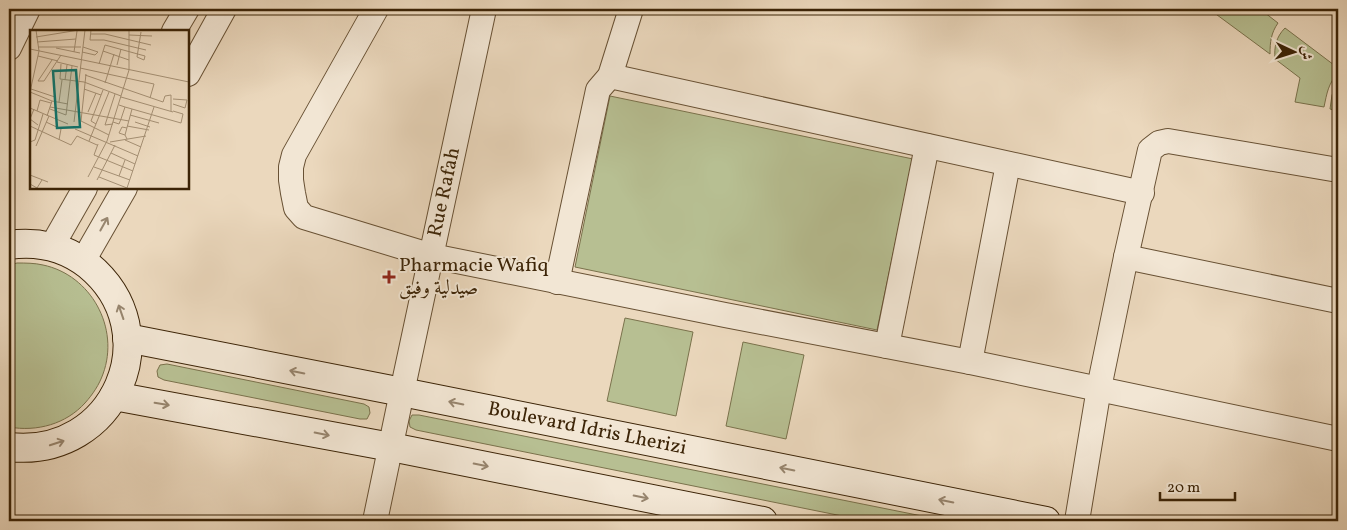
<svg xmlns="http://www.w3.org/2000/svg" width="1347" height="530" font-family="Vollkorn,Amiri,serif">
  <rect width="100%" height="100%" fill="#ebd8bd"/>
  <filter id="stains"><feTurbulence type="fractalNoise" baseFrequency=".004" numOctaves="4"/><feColorMatrix values="0 0 0 0 .2 0 0 0 0 .09 0 0 0 0 .02 0 0 0 .5 -.17"/></filter>
  <radialGradient id="worn" r=".72"><stop offset=".6" stop-color="#630" stop-opacity="0"/><stop offset="1" stop-color="#630" stop-opacity=".3"/></radialGradient>
  <g fill="#b7bf92" stroke="#7a724c">
    <path d="M 1209,9 L 1260,9 L 1278,23 C 1271,33 1270,42 1270,54 Z"/>
    <path d="M 1285,28 L 1338,68 L 1338,73 C 1328,84 1327,93 1324,107 L 1295,102 L 1300,78 L 1275,59 C 1274,47 1276,37 1285,28 Z"/>
    <polygon points="1338,81 1338,111 1330,109 1332,95"/>
    <polygon points="610,96 913,159 877,330 575,267"/>
    <path d="M 17,263 C 25,263 35,263 43,265 C 91,275 120,328 103,374 C 99,385 93,394 85,403 C 66,424 37,432 9,427 L 9,265 Z"/>
    <polygon points="625,318 693,332 676,416 607,401"/>
    <polygon points="743,342 804,355 786,439 726,426"/>
    <polygon points="167,364 364,404 369,407 370,413 367,419 360,419 164,380 158,377 157,371 160,365"/>
    <polygon points="412,415 419,415 947,521 867,521 416,430 410,427 409,421"/>
  </g>
  <g fill="none" stroke-linecap="round" stroke-linejoin="round">
    <g stroke="#685134" stroke-width="26">
      <g id="street">
        <polyline points="376,9 294,155 291,167 291,180 293,193 296,208 304,217 432,256 725,315 970,362 1338,439"/>
        <polyline points="174,31 187,9"/>
        <polyline points="9,48 28,9"/>
        <polyline points="188,74 224,9"/>
        <polyline points="610,76 1142,193"/>
        <polyline points="52,246 85,188"/>
        <polyline points="1126,257 1338,301"/>
        <polyline points="83,261 125,188"/>
        <polyline points="557,282 598,90 610,76 631,9"/>
        <polyline points="887,346 927,146"/>
        <polyline points="970,362 1008,164"/>
        <path id="s1" d="M 375,521 L 402,392 L 484,9"/>
        <polyline points="1077,521 1099,388 1126,257 1150,150 1159,143 1168,141 1338,170"/>
      </g>
    </g>
    <g stroke="#3c2407" stroke-width="30">
      <g id="secondary">
        <path d="M 9,245 C 37,241 65,247 88,265 C 170,332 115,459 9,447"/>
        <path id="s2" d="M 127,338 L 402,392 L 1046,521"/>
        <polyline points="114,396 391,447 763,521"/>
      </g>
    </g>
    <use href="#street" stroke="#f2e6d4" stroke-width="24"/>
    <use href="#secondary" stroke="#f2e6d4" stroke-width="28"/>
  </g>
  <defs><path id="oneway-shaft" d="M-6 0H5M1.5-3L5.5 0L1.5 3" fill="none" stroke-width="1.6" stroke-linecap="round" stroke-linejoin="round" transform="scale(1.25)"/></defs>
  <g stroke="#97856e">
    <use href="#oneway-shaft" transform="translate(104 224) rotate(-61)"/>
    <use href="#oneway-shaft" transform="translate(121 312) rotate(-109)"/>
    <use href="#oneway-shaft" transform="translate(297 372) rotate(-169)"/>
    <use href="#oneway-shaft" transform="translate(456 403) rotate(-169)"/>
    <use href="#oneway-shaft" transform="translate(162 404) rotate(9)"/>
    <use href="#oneway-shaft" transform="translate(322 434) rotate(11)"/>
    <use href="#oneway-shaft" transform="translate(57 443) rotate(-18)"/>
    <use href="#oneway-shaft" transform="translate(481 465) rotate(11)"/>
    <use href="#oneway-shaft" transform="translate(787 469) rotate(-169)"/>
    <use href="#oneway-shaft" transform="translate(641 497) rotate(11)"/>
    <use href="#oneway-shaft" transform="translate(946 501) rotate(-169)"/>
  </g>
  <path fill="#8f2418" stroke="#f2e6d4" stroke-width="2" d="M386.5 269.5h5v5h5v5h-5v5h-5v-5h-5v-5h5z"/>
  <g text-anchor="middle" dominant-baseline="central" stroke-width="4" stroke-linejoin="round" paint-order="stroke">
    <g font-size="20" fill="#3c2407" stroke="#f2e6d4">
      <text stroke="none"><textPath href="#s1" startOffset="336">Rue Rafah</textPath></text>
      <text stroke="none"><textPath href="#s2" startOffset="469">Boulevard Idris Lherizi</textPath></text>
    </g>
    <g font-size="20" fill="#3c2407" stroke="#f2e6d4" text-anchor="start">
      <text x="399" y="266">Pharmacie Wafiq<tspan x="399" dy="23">صيدلية وفيق</tspan></text>
    </g>
  </g>
  <g transform="translate(30 30)">
    <rect width="159" height="159" fill="#ebd8bd"/>
    <path fill="none" stroke="#a59074" stroke-width="1" d="M 61,0 L 60,10 L 74,10 L 116,20M 70,0 L 122,0M 111,2 L 107,27 L 114,30 L 115,26M 61,4 L 75,4 L 121,15M 99,5 L 122,6M 6,7 L 49,0M 7,12 L 46,9M 8,17 L 51,17M 26,18 L 50,23M 0,19 L 159,52M 73,21 L 99,30M 44,22 L 47,1M 52,22 L 65,25 L 68,22 L 53,17M 8,26 L 28,31M 27,32 L 48,37M 31,34 L 30,49 L 54,52 L 91,66M 69,34 L 75,15 L 115,26M 87,35 L 91,19M 50,38 L 124,54 L 120,68M 56,44 L 51,91 L 79,105M 55,45 L 133,72 L 135,66 L 141,65M 35,50 L 37,35M 8,51 L 14,51 L 31,25M 8,51 L 22,30M 75,53 L 84,24M 1,59 L 25,67M 54,59 L 71,65M 0,62 L 9,21 L 6,0M 0,62 L 22,71M 91,67 L 143,82M 29,72 L 32,50M 143,74 L 155,78 L 157,70 L 143,69M 20,77 L 99,91M 95,77 L 151,93 L 153,84 L 143,81M 0,78 L 38,94M 4,79 L 0,89 L 8,95M 20,79 L 36,85 L 42,36M 7,81 L 10,70 L 21,73M 141,81 L 141,65M 58,82 L 66,63M 100,85 L 129,93M 17,86 L 22,71 L 38,74M 16,92 L 31,99 L 29,110M 44,92 L 55,0M 83,92 L 89,94 L 91,89 L 95,77 L 89,75M 105,92 L 120,97M 66,94 L 61,91 L 73,60M 83,94 L 75,95 L 85,64M 0,96 L 41,115 L 47,106 L 67,115M 97,96 L 119,100M 45,99 L 108,126M 95,105 L 89,103 L 92,97 L 97,98M 97,109 L 95,105 L 102,79M 95,110 L 111,117M 59,111 L 79,62M 0,112 L 5,110 L 13,84M 80,112 L 116,106M 68,114 L 64,125 L 103,141M 6,116 L 19,86M 81,123 L 105,134M 64,137 L 100,150M 0,145 L 18,152M 89,146 L 95,130M 58,147 L 77,111 L 99,40 L 99,0M 69,147 L 97,158M 67,150 L 85,115M 0,154 L 7,158 L 12,150M 97,158 L 124,77"/>
    <path fill="#0f766e" fill-opacity="0.15" stroke="#0f766e" stroke-width="2.5" d="M 46,40 L 50,97 L 27,98 L 23,41 Z"/>
    <rect width="159" height="159" fill="none" stroke="#3c2407" stroke-width="2.5"/>
  </g>
  <rect width="1347" height="530" fill="none" stroke="#ebd8bd" stroke-width="30"/>
  <rect x="10" y="10" width="1327" height="510" fill="none" stroke="#3c2407" stroke-width="2.5"/>
  <rect x="15" y="15" width="1317" height="500" fill="none" stroke="#3c2407"/>
  <g transform="translate(1294 52) rotate(94)" stroke="#f2e6d4" stroke-width="4" paint-order="stroke">
  <path d="M0-4L9 19L0 12L-9 19Z" fill="#3c2407"/>
  <text y="-8" font-size="14" font-weight="bold" text-anchor="middle" fill="#3c2407">ش</text>
  </g>
  <path d="M1160 492v8h75v-8" fill="none" stroke="#3c2407" stroke-width="2.5"/>
  <text x="1167" y="492" font-size="15" fill="#3c2407" stroke="#f2e6d4" stroke-width="4" paint-order="stroke">20 m</text>
  <rect width="100%" height="100%" filter="url(#stains)"/>
  <rect width="100%" height="100%" fill="url(#worn)"/>
</svg>
